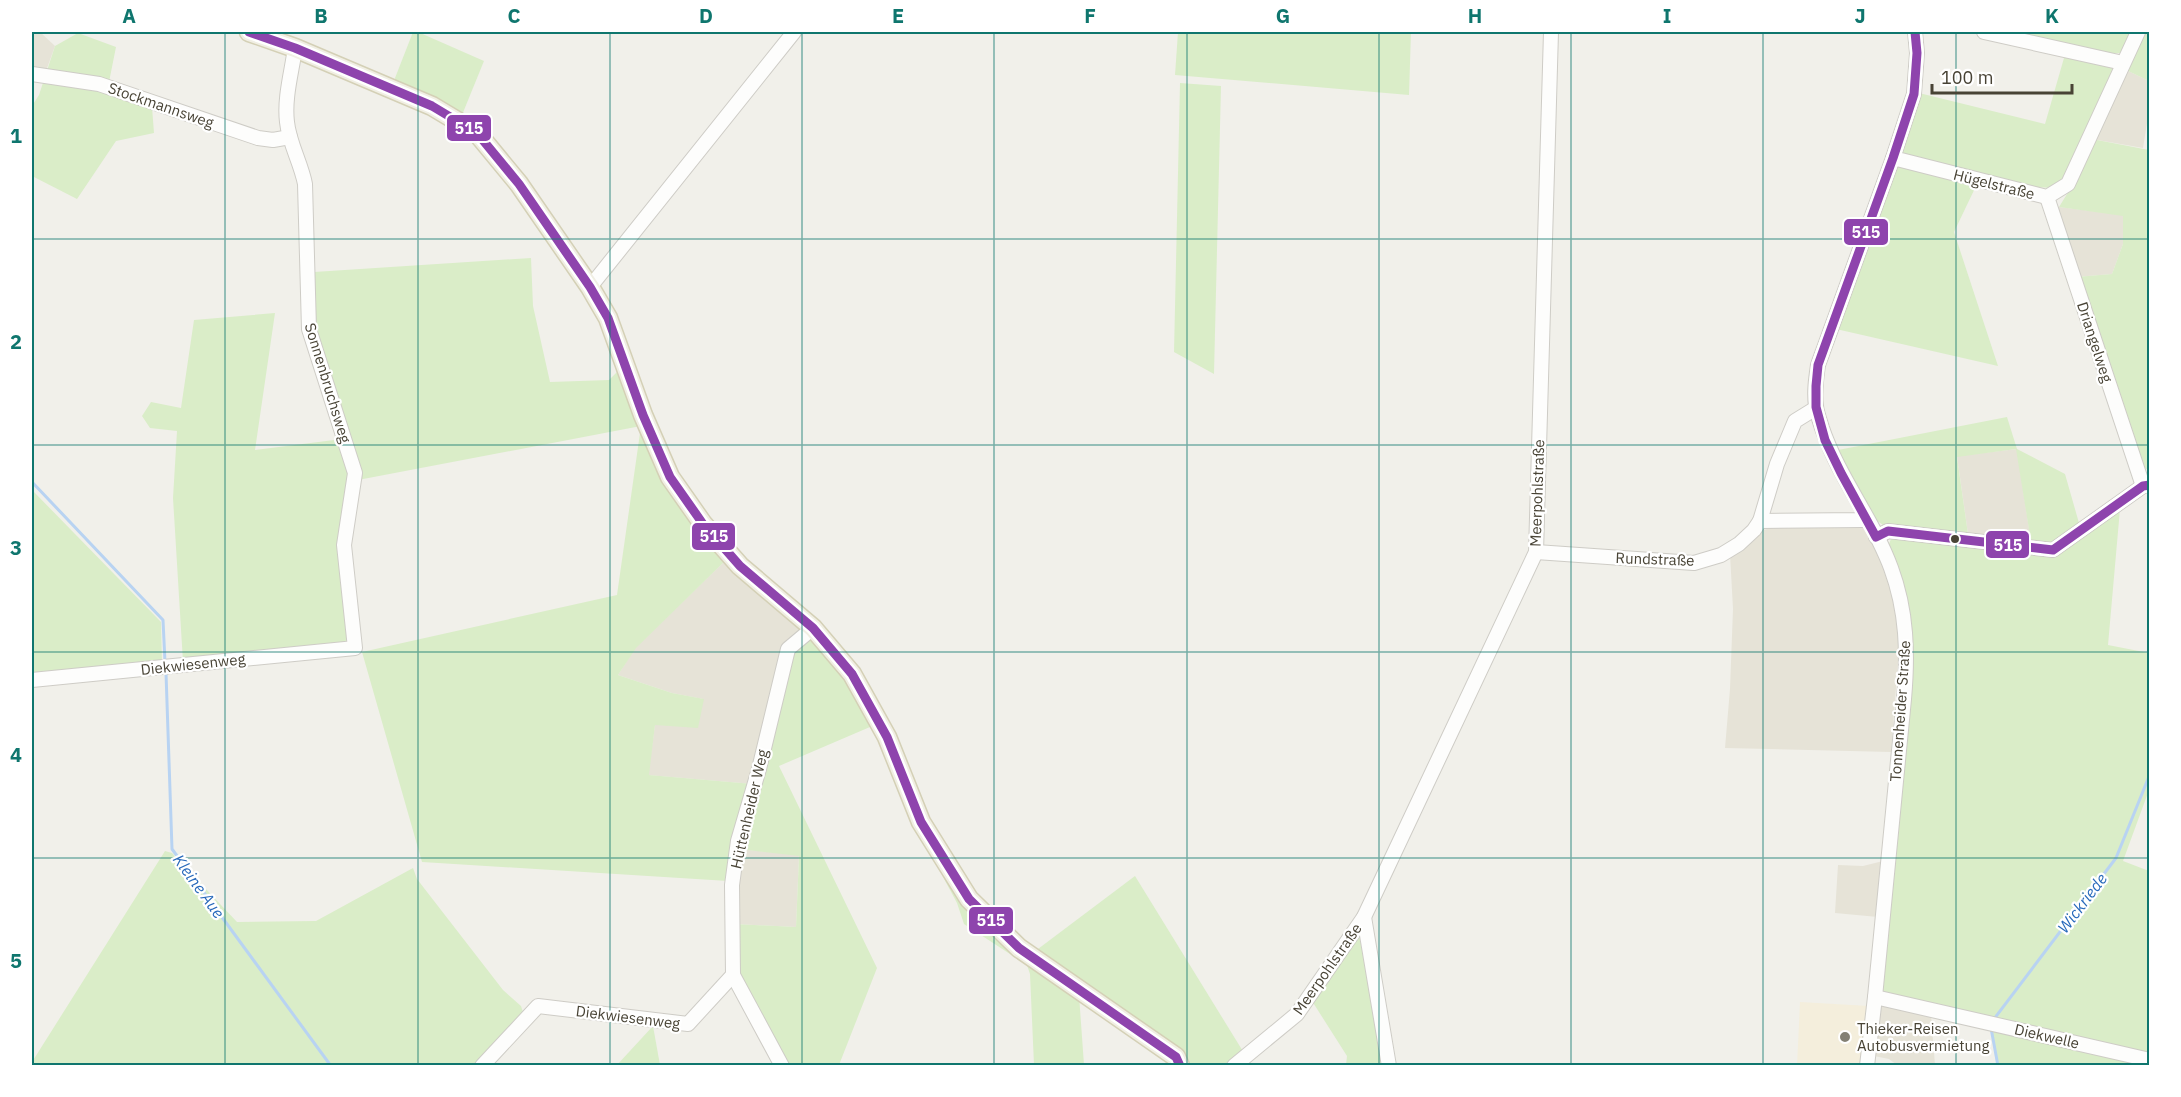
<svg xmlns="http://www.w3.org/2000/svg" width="2181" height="1097" font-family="'IBM Plex Sans',sans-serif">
  <rect width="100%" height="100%" fill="#f1f0ea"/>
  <g fill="#e6e3d7">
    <polygon points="32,32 40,32 55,46 46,71 32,69"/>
    <polygon points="2124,69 2149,81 2149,111 2143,148 2092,139"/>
    <polygon points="2059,207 2123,215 2123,244 2112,274 2076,277 2056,215"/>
    <polygon points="2017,449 2031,542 1968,534 1957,456"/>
    <polygon points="1780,524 1865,526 1882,557 1893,595 1900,636 1891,752 1725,748 1730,689 1733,609 1730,554 1756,533"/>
    <polygon points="727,559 808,629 753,784 648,775 655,725 703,699 672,693 618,675 635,648"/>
    <polygon points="739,849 799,855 796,927 734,924"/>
    <polygon points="1883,861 1878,917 1835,913 1838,865 1863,866"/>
    <polygon points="1878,1001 1931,1015 1935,1065 1897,1065 1889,1059 1874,1056"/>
  </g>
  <polygon fill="#f4eedc" points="1800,1002 1869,1006 1862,1065 1797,1066"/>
  <g fill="#daedc8">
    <polygon points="413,32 418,32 484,61 462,115 396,85 395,78"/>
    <polygon points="1178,32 1411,32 1409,95 1175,75"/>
    <polygon points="2010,32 2133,32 2127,46 2120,53 2104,54"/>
    <polygon points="2142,32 2149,32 2149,81 2124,69"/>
    <polygon points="78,33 116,47 109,82 152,107 154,133 116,141 77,199 32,176 32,106 39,95 55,46"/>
    <polygon points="2066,51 2113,63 2117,69 2061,183 2052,188 2037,187 1900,156 1919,93 2045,124"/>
    <polygon points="1180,83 1221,86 1214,374 1174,352"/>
    <polygon points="2092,139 2149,150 2149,471 2142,466 2076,277 2112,274 2123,244 2123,216 2059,207 2072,186"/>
    <polygon points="1896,164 1977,184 1954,232 1998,366 1836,329"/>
    <polygon points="531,258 533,306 550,382 609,380 622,367 641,426 727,559 636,648 618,675 672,693 704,699 698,728 655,725 649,775 753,784 728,881 422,862 362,652 617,595 641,426 358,480 315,329 314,272"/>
    <polygon points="275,313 255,450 342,439 348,459 351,632 344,645 183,662 173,498 177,431 150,428 142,416 151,402 181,408 194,320"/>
    <polygon points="2007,417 2017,449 2065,474 2079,523 2050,543 2031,542 2016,449 1957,457 1968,534 1883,525 1876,520 1838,450"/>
    <polygon points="32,490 161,622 162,664 32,678"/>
    <polygon points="2120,509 2108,645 2149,653 2149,790 2123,861 2149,871 2149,1057 1882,992 1912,667 1912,637 1909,617 1887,549 1891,539 1900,536 2057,555"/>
    <polygon points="813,631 877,724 779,766 877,968 839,1065 786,1065 739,974 734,924 796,927 799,856 739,849 789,650"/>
    <polygon points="165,851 172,853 237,922 316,921 413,868 417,879 503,990 521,1006 524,1015 477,1065 36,1066 32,1062"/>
    <polygon points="942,875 970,914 1079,995 1084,1065 1034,1065 1030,974 1027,965 964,924 957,903"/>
    <polygon points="1135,876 1244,1053 1228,1065 1188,1065 1034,952"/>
    <polygon points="1355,936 1363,936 1383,1065 1346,1065 1347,1056 1312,1001"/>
    <polygon points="653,1026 660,1065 617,1065"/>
    <polygon points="1991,1029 2149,1065 1998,1065"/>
  </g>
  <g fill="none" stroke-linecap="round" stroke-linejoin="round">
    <g stroke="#b8d3f2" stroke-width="3">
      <polyline points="32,482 163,620 165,662"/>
      <polyline points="166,673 172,849 331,1066"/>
      <polyline points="1994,1019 2116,858 2150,774"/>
      <polyline points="1991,1028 1998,1066"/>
    </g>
    <g stroke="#ceccc6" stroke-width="16">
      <g id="minor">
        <polyline points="1984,32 2123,63"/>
        <polyline points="32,74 99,84 258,138 273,140 290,137"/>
        <polyline points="1893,158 2047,197 2068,184 2138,32"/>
        <polyline points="2047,197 2143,486"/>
        <polyline points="590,287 794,32"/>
        <polyline points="1760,521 1777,464 1795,421 1816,408"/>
        <polyline points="1876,537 1888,531 2053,550 2143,486 2150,485"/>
        <polyline points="1536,552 1694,563 1721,555 1739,544 1754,530 1760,521 1862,520 1866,518"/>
        <path d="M 32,680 L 355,648 L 344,545 L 355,473 L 309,329 L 305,184 C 301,163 289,143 287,122 C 284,98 292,71 295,48"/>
        <polyline points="1364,917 1389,1066"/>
        <polyline points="1875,997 2150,1060"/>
        <polyline points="482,1066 538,1006 688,1024 733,975"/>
        <polyline points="782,1066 733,975 732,885 738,841 759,769 788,649 813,628"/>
        <polyline points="1234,1066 1297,1014 1364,917 1536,552 1551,32"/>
        <path d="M 1867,1066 L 1875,997 L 1904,699 C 1908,654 1907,611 1891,568 C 1873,519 1839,478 1822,428 C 1820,421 1817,414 1816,406 C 1814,392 1816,379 1818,365 L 1893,158 L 1914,94 L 1917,53 L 1915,32"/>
      </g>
    </g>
    <g stroke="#d4d0b6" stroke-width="21">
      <polyline id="major" points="249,32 295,48 432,106 477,133 519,184 590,287 608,318 643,415 670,477 703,524 740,566 813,628 852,674 887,737 921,822 969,899 1019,948 1176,1057 1180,1066"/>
    </g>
    <use href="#minor" stroke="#fdfdfc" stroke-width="14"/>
    <use href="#major" stroke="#f1efe4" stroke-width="18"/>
    <g stroke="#fff" stroke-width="14">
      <g id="bus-1">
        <polyline points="249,32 295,48 432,106 477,133 519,184 590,287 608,318 643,415 670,477 703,524 740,566 813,628 852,674 887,737 921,822 969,899 1019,948 1176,1057 1180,1066"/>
        <polyline points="1915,32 1917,53 1914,94 1893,158 1818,365 1816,386 1816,407 1825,440 1841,473 1876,537 1888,531 2053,550 2143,486 2150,485"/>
      </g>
    </g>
    <use href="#bus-1" stroke="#8e44ad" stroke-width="9"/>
  </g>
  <path fill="none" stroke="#0f766e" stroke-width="1.5" stroke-opacity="0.55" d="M 225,32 L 225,1066M 418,32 L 418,1066M 610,32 L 610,1066M 802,32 L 802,1066M 994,32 L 994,1066M 1187,32 L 1187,1066M 1379,32 L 1379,1066M 1571,32 L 1571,1066M 1763,32 L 1763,1066M 1956,32 L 1956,1066M 32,239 L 2150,239M 32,445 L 2150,445M 32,652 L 2150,652M 32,858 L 2150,858"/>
  <circle fill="#484335" stroke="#fff" stroke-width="2" cx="1955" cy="539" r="5"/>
  <circle fill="#838074" stroke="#fff" stroke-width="2" cx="1845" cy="1037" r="6"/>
  <g text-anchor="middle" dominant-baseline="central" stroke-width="4.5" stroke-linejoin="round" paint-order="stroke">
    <g font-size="15" fill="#484335" stroke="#fff">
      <text transform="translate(161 105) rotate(19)">Stockmannsweg</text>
      <text transform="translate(1994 184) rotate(14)">Hügelstraße</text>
      <text transform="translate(2095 342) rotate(72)">Driangelweg</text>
      <text transform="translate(328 383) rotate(73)">Sonnenbruchsweg</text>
      <text transform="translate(1537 493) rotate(-88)">Meerpohlstraße</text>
      <text transform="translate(1655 559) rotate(2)">Rundstraße</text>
      <text transform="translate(193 664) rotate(-6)">Diekwiesenweg</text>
      <text transform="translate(1900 711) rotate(-86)">Tonnenheider Straße</text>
      <text transform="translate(749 809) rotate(-77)">Hüttenheider Weg</text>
      <text transform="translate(1327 969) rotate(-55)">Meerpohlstraße</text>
      <text transform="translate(628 1017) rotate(7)">Diekwiesenweg</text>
      <text transform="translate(2047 1036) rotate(13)">Diekwelle</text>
    </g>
    <g font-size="15" fill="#484335" stroke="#fff" text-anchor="start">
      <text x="1857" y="1028">Thieker-Reisen<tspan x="1857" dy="17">Autobusvermietung</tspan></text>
    </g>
    <g font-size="16" font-style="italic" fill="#2869bb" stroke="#fff">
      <text transform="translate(199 886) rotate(54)">Kleine Aue</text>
      <text transform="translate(2082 903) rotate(-53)">Wickriede</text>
    </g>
  </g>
  <g stroke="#fff" stroke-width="2">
    <rect x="446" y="114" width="46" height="28" rx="6" fill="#8e44ad"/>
    <rect x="1843" y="218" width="46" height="28" rx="6" fill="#8e44ad"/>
    <rect x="691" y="522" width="45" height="29" rx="6" fill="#8e44ad"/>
    <rect x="1985" y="530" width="45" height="29" rx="6" fill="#8e44ad"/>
    <rect x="968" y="906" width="46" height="29" rx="6" fill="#8e44ad"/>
  </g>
  <g font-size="16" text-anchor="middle" font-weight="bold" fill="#fff">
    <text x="469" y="134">515</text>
    <text x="1866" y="238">515</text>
    <text x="714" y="542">515</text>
    <text x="2008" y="551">515</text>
    <text x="991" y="926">515</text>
  </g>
  <rect width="2181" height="1097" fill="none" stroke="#ffffff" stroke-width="66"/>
  <path d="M1932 84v9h140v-9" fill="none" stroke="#484335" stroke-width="3"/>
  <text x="1941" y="84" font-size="18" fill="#484335" stroke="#ffffff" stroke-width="4.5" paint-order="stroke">100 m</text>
  <rect x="33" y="33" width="2115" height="1031" fill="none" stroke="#0f766e" stroke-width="2"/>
  <g font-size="20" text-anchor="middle" font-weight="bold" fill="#0f766e">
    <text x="129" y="23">A</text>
    <text x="321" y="23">B</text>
    <text x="514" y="23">C</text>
    <text x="706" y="23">D</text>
    <text x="898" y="23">E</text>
    <text x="1090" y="23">F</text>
    <text x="1283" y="23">G</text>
    <text x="1475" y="23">H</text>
    <text x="1667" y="23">I</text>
    <text x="1860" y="23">J</text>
    <text x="2052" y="23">K</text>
    <text x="16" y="143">1</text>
    <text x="16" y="349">2</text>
    <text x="16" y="555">3</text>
    <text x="16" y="762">4</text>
    <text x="16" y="968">5</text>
  </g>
</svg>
